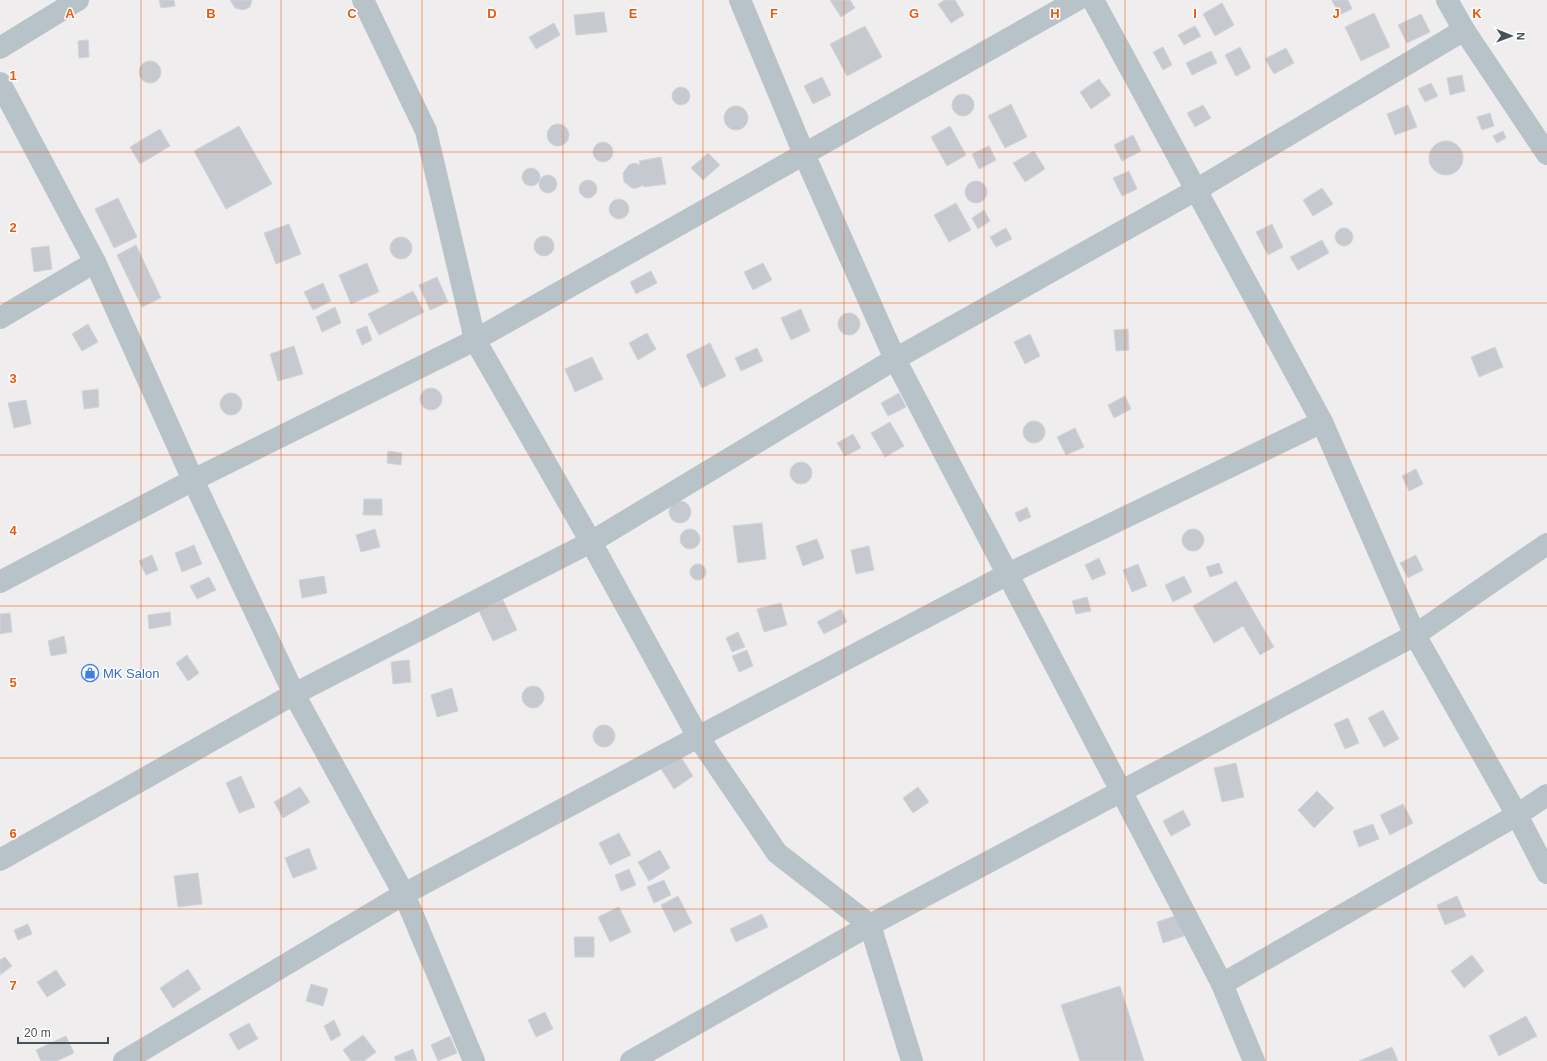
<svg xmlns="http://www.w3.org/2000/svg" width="1547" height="1061" font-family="Helvetica,sans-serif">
  <rect width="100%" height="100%" fill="#efeded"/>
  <g fill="#c6cad0" stroke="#d1d4d8">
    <polygon points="159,0 174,0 175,6 161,8"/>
    <polygon points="230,0 252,0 250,7 243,10 235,8"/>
    <polygon points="830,0 850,0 855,8 841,17"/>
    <polygon points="945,0 955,0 964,15 951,23 938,4"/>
    <polygon points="1332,0 1348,0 1352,9 1339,15"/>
    <polygon points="1222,3 1234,25 1215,36 1203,14"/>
    <polygon points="604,12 607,32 576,35 574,15"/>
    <polygon points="1374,13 1390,47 1361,61 1345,27"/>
    <polygon points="1421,14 1430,32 1407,43 1398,25"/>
    <polygon points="554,23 560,35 536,49 529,37"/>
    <polygon points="865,26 882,57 847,76 830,44"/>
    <polygon points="1195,26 1201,36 1184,45 1178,35"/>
    <polygon points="88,40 89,57 79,58 78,41"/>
    <polygon points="1163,47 1172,65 1163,70 1153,52"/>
    <polygon points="1240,47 1251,68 1236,76 1225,55"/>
    <polygon points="1286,48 1294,63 1274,74 1265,59"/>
    <polygon points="1211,51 1217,63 1192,75 1186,63"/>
    <circle cx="150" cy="72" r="11"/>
    <polygon points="1462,75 1465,91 1450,95 1447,78"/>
    <polygon points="822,77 831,95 813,104 804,86"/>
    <polygon points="1099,79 1111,95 1091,109 1080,92"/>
    <polygon points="1431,83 1438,96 1425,102 1418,89"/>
    <circle cx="681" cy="96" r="9"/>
    <circle cx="963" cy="105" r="11"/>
    <polygon points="1011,104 1027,137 1005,148 988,116"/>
    <polygon points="1203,105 1211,118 1195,127 1187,113"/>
    <polygon points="1408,105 1417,127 1395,135 1387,114"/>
    <circle cx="736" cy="118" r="12"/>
    <polygon points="1490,113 1494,126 1482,130 1477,117"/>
    <circle cx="558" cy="135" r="11"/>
    <polygon points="239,126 272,184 226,209 194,151"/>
    <polygon points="950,126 966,155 947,166 931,137"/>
    <polygon points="160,129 170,146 140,164 130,147"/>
    <polygon points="1503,131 1506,138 1497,143 1493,136"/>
    <polygon points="1133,135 1141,151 1122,161 1114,145"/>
    <circle cx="1446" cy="158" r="17"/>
    <circle cx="603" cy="152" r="10"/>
    <polygon points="989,146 996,160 979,169 972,154"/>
    <polygon points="1034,151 1045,169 1025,182 1013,163"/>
    <polygon points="708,153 720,165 703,180 691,168"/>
    <polygon points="661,157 666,184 644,187 643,185 637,188 632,188 624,182 623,173 629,165 634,163 640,165 639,161"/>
    <circle cx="531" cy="177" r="9"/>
    <polygon points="1129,171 1137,189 1122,196 1113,178"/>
    <circle cx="548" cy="184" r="9"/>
    <circle cx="588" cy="189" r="9"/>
    <circle cx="976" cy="192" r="11"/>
    <polygon points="1322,188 1333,204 1313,216 1303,200"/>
    <polygon points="118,198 137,237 114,248 95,209"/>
    <circle cx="619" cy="209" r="10"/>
    <polygon points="956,203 971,230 949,242 934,215"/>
    <polygon points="984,210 990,221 978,229 972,218"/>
    <polygon points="289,224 301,254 276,264 264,233"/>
    <polygon points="1272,224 1283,247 1268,255 1256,232"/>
    <polygon points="1006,228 1012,239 996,247 990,237"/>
    <circle cx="1344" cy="237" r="9"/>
    <circle cx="544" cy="246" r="10"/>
    <circle cx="401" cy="248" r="11"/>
    <polygon points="1322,240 1329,253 1298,270 1290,257"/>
    <polygon points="136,245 161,298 142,307 117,255"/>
    <polygon points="49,246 52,269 34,272 31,248"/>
    <polygon points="367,263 379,292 351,304 339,275"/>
    <polygon points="763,263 772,280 753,290 744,272"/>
    <polygon points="651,271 657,283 636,294 630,282"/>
    <polygon points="437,277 448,302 430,310 419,285"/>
    <polygon points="323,283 331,301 313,310 304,292"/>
    <polygon points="413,291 424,312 379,335 368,314"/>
    <polygon points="335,307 341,323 322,332 316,317"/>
    <polygon points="801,309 810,331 791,340 781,318"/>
    <circle cx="849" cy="324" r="11"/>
    <polygon points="88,324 98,342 82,351 72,334"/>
    <polygon points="367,326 372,340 362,345 356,330"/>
    <polygon points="1128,329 1129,350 1116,351 1114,330"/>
    <polygon points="647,333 656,349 638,360 629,343"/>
    <polygon points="1030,334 1040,356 1025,364 1014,342"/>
    <polygon points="710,343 726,376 702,388 686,355"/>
    <polygon points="294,346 303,374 278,381 270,354"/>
    <polygon points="1495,347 1503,367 1479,377 1471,357"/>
    <polygon points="757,348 763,361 741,371 735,358"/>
    <polygon points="592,357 603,379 575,392 565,369"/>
    <circle cx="431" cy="399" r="11"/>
    <polygon points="98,389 99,407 84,409 82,391"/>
    <circle cx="231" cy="404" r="11"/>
    <polygon points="899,393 906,407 888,416 881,403"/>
    <polygon points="1125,396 1131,409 1114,418 1108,405"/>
    <polygon points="26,400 31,424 14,428 8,403"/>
    <circle cx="1034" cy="432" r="11"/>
    <polygon points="890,422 904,446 885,457 871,433"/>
    <polygon points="1075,428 1084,447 1066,455 1057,437"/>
    <polygon points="853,434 861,448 845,456 837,443"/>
    <polygon points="388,451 402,453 401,465 387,463"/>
    <circle cx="801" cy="473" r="11"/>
    <polygon points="1416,469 1423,484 1409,491 1402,476"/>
    <polygon points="364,499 382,499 382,515 363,515"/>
    <circle cx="680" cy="512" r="11"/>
    <polygon points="1027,507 1031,517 1019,522 1015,513"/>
    <polygon points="762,523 766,559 738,563 733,526"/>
    <circle cx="1193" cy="540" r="11"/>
    <circle cx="690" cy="539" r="10"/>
    <polygon points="375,529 380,547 361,552 356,535"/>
    <polygon points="817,539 824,558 803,566 796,546"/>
    <polygon points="194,545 202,564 182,572 175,553"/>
    <polygon points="869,546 874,570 856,574 851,550"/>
    <polygon points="152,555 158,570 146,575 139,561"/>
    <polygon points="1416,555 1423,570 1408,578 1400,563"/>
    <polygon points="1099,558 1106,574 1092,580 1085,565"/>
    <polygon points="1219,563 1223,573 1210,577 1206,567"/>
    <circle cx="698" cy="572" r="8"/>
    <polygon points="1138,564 1147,586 1132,592 1123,570"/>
    <polygon points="324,576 327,593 302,598 299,580"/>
    <polygon points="1184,576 1192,592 1173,602 1165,585"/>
    <polygon points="209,577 216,590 197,599 190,586"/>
    <polygon points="1236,581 1274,647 1260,655 1243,626 1214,643 1193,606"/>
    <polygon points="1087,597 1091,611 1076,614 1072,601"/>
    <polygon points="503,600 517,630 493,641 479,611"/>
    <polygon points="781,603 787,625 764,632 757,609"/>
    <polygon points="841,609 847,622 824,634 817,622"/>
    <polygon points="170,612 171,625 149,629 148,615"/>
    <polygon points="10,613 12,632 0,634 0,614"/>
    <polygon points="738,632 745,647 732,652 726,638"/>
    <polygon points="64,636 67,653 51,656 48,641"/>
    <polygon points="747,650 753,666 739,672 732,656"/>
    <polygon points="187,655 199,673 188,681 176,663"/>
    <polygon points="409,660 411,682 393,684 391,662"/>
    <circle cx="533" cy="697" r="11"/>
    <polygon points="452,688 458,711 437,717 431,695"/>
    <polygon points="1383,710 1399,739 1384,747 1368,718"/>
    <polygon points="1348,718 1359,743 1345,749 1334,724"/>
    <circle cx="604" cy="736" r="11"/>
    <polygon points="681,757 693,776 674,789 661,769"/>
    <polygon points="1236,763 1244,797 1222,802 1214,768"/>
    <polygon points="241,776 255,807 239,813 226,783"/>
    <polygon points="300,787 310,802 283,818 274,802"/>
    <polygon points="918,787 929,802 913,813 903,798"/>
    <polygon points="1317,791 1334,808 1314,828 1298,810"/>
    <polygon points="1403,804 1413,823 1390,835 1380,815"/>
    <polygon points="1183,810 1191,825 1171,836 1163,821"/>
    <polygon points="1373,824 1379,839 1359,847 1353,831"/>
    <polygon points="619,833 631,855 610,865 599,843"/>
    <polygon points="309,848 317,869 293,878 285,858"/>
    <polygon points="660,850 670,868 649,881 638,862"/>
    <polygon points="629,869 636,885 621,891 615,875"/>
    <polygon points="198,873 202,904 178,907 174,876"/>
    <polygon points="664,880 671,895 654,903 647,887"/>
    <polygon points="678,896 692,923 674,932 661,905"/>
    <polygon points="1457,896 1466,916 1445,925 1437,905"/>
    <polygon points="619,907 631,932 610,942 598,917"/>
    <polygon points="762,914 768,927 736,942 730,929"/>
    <polygon points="1178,915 1184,936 1163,943 1157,922"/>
    <polygon points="28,924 32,934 18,940 14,930"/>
    <polygon points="574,937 594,937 594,957 575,957"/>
    <polygon points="1472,955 1484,971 1464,988 1451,971"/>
    <polygon points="5,957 12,966 0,975 0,960"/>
    <polygon points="188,969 201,989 173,1008 160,988"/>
    <polygon points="56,970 66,985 47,997 37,982"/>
    <polygon points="311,984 328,989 323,1006 306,1001"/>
    <polygon points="1120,986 1144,1061 1080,1061 1061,1005"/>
    <polygon points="545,1012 553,1029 536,1037 528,1020"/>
    <polygon points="1526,1016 1537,1036 1499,1056 1489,1036"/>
    <polygon points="334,1020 341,1035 331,1041 324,1026"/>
    <polygon points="249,1023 258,1039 238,1050 229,1034"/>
    <polygon points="363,1035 376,1052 364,1061 351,1061 343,1050"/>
    <polygon points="66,1036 74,1053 57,1061 41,1061 36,1050"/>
    <polygon points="450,1036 457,1053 438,1061 431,1045"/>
    <polygon points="1392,1047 1398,1061 1359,1061"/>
    <polygon points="413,1049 417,1061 396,1061 394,1057"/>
  </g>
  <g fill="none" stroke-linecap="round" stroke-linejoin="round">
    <g stroke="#b8c3c9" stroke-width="22">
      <polyline points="363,0 426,131 475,340 591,542 698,737 777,853 870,925 912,1061"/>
      <polyline points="740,0 804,154 895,359 1222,984 1254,1061"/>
      <polyline points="1093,0 1322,422 1415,635 1517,815 1547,873"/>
      <polyline points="1447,0 1464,30 1547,154"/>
      <polyline points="0,48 78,0"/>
      <polyline points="0,83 95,262 193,480 294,694 404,894 474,1061"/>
      <polyline points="0,318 95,262"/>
      <polyline points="0,582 193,480 475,340 1077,0"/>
      <polyline points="0,860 294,694 591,542 895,359 1196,190 1464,30"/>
      <polyline points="1222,984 1517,815 1547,795"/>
      <polyline points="124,1061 404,894 698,737 1008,574 1322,422"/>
      <polyline points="631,1061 870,925 1415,635 1547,544"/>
    </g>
  </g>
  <path fill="none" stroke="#e8590c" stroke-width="1" stroke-opacity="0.55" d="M 141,0 L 141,1061M 281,0 L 281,1061M 422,0 L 422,1061M 563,0 L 563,1061M 703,0 L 703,1061M 844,0 L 844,1061M 984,0 L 984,1061M 1125,0 L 1125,1061M 1266,0 L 1266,1061M 1406,0 L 1406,1061M 0,152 L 1547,152M 0,303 L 1547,303M 0,455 L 1547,455M 0,606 L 1547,606M 0,758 L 1547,758M 0,909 L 1547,909"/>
  <defs>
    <g id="shop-ring" transform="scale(0.9)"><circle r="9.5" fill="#fff" stroke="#3f7fe0" stroke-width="1.5"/><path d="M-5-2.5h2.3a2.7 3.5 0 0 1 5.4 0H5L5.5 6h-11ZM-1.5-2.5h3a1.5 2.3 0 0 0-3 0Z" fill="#3f7fe0"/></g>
  </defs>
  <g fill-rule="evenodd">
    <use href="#shop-ring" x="90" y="673"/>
  </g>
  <g text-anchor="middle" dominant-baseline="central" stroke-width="3" stroke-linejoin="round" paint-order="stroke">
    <g font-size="13" fill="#366cbe" stroke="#fff" text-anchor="start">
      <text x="103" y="673">MK Salon</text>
    </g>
  </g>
  <g font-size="13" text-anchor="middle" font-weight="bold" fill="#e8590c" stroke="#fff" stroke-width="3" stroke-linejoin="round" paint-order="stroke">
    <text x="70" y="18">A</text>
    <text x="211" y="18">B</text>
    <text x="352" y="18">C</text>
    <text x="492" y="18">D</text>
    <text x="633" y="18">E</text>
    <text x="774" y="18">F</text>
    <text x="914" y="18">G</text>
    <text x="1055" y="18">H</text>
    <text x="1195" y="18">I</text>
    <text x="1336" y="18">J</text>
    <text x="1477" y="18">K</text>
    <text x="13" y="80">1</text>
    <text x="13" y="232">2</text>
    <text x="13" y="383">3</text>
    <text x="13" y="535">4</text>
    <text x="13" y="687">5</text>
    <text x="13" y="838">6</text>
    <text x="13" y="990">7</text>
  </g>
  <g transform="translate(1511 36) rotate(91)" stroke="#ffffff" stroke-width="3" paint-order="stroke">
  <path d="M0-3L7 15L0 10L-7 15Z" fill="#455259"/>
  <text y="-6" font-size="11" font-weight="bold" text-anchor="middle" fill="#455259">N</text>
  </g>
  <path d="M18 1037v6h90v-6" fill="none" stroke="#455259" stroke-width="2"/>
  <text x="24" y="1037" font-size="12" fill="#455259" stroke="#ffffff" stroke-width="3" paint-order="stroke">20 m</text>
</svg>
